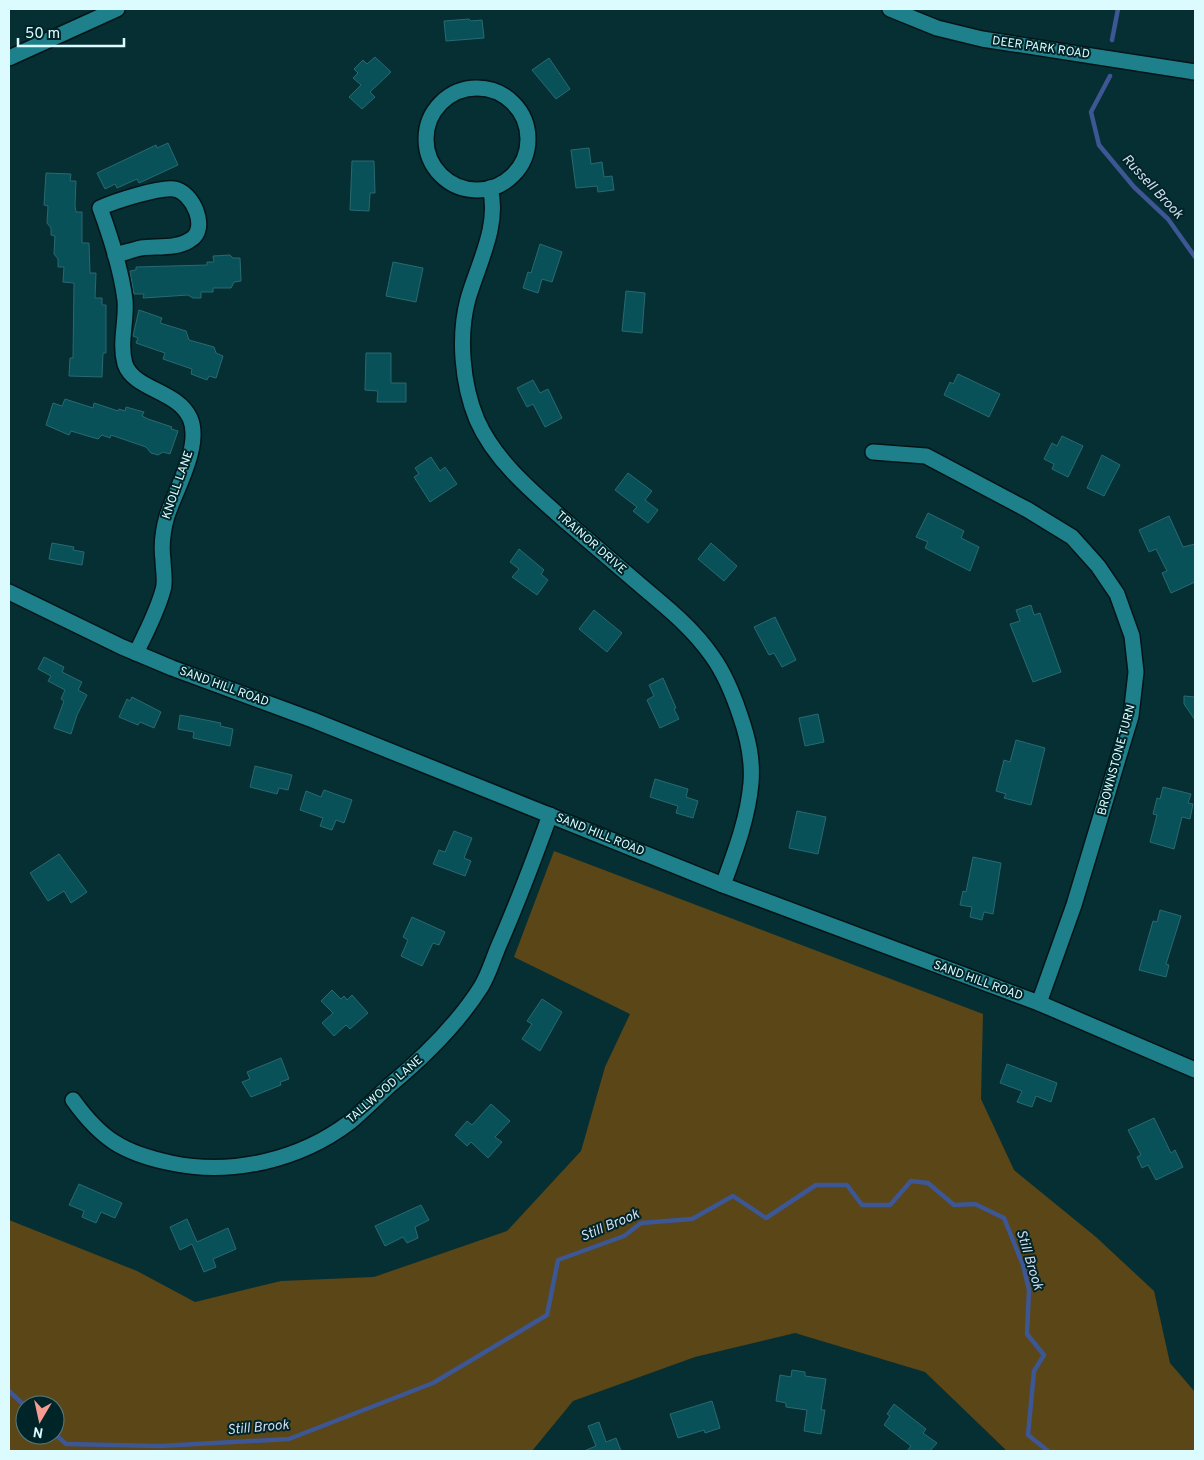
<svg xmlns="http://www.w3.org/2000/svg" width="1204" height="1460" font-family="Overpass,sans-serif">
  <rect width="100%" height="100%" fill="#062f33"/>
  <path fill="#5a4617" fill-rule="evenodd" d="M 554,851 L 983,1014 L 981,1099 L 1014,1170 L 1096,1237 L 1154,1291 L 1170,1363 L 1195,1392 L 1195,1451 L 1007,1451 L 925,1372 L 795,1333 L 695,1357 L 573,1401 L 532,1451 L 9,1451 L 9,1220 L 137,1271 L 195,1302 L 281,1281 L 374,1277 L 507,1231 L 581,1151 L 605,1067 L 630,1014 L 514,957 ZM 25,1405 L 55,1405 L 55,1435 L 25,1435 Z"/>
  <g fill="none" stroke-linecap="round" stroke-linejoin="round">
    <g stroke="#3d5694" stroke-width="4.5">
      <polyline points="1112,40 1118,9"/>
      <polyline points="1110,76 1091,112 1099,145 1134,187 1168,219 1195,257"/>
      <polyline points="9,1391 25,1406"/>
      <polyline points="55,1434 66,1444 160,1446 289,1439 433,1383 547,1315 558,1260 624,1236 641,1223 692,1219 733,1196 766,1218 816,1185 847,1185 862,1205 890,1205 911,1181 928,1183 954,1205 975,1204 1004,1218 1023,1265 1029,1290 1027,1334 1044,1355 1034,1371 1028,1435 1048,1451"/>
    </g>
  </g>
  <g fill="#095158" stroke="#296970">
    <polygon points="469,19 471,21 482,20 484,38 446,41 444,21"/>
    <polygon points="375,57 391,72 370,92 375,97 362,109 349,97 361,85 353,78 358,73 354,69 363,60 367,64"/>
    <polygon points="549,58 570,89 556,99 532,70"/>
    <polygon points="168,143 178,165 139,183 137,179 117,188 115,184 105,189 97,173 156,145 157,148"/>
    <polygon points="589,148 591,164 602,162 604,177 612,176 614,190 598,192 597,186 576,188 571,150"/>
    <polygon points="352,161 374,161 375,193 370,193 369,211 350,210"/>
    <polygon points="46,173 71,174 70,181 76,181 75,206 76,212 82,212 82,243 89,243 90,273 96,273 95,298 102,298 102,305 106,305 106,353 103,353 102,377 69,376 70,358 73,358 74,283 63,282 64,267 58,267 58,259 54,254 55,236 51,235 51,228 47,223 48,206 44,205"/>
    <polygon points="540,244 562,252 552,282 542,279 538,293 523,288 528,272 531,273"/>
    <polygon points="230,255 233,258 240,258 241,281 234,282 231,288 213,288 213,292 201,292 201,298 193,298 188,295 143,298 144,294 134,294 130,271 136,270 136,267 207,265 207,262 214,262 213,256"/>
    <polygon points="393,262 423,268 416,302 386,296"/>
    <polygon points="626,291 645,293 642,333 622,331"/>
    <polygon points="139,310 162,318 160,323 186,331 189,340 214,347 216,353 223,356 216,378 209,376 207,380 191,374 192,369 163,359 165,353 136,343 138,338 133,336"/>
    <polygon points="366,353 391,353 391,383 406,383 406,402 377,402 378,391 365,390"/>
    <polygon points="958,374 1000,394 989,417 944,395 950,382 953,384"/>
    <polygon points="533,380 540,393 548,389 562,418 545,427 533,404 527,407 517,388"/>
    <polygon points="65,399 93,408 94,403 118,411 119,409 125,411 126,407 144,412 142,416 148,419 172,427 171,429 178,431 170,454 163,452 158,455 151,453 146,447 111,435 110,438 102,435 98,439 71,431 69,435 46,425 53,403 62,406"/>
    <polygon points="1062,436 1083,446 1068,477 1052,469 1054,464 1044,459 1052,443 1057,446"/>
    <polygon points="1102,455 1120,465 1104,496 1087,488"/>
    <polygon points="431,457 440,471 445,467 457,484 430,502 414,477 419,474 415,468"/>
    <polygon points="628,473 652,491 645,500 658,510 648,523 633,511 637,507 615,490"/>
    <polygon points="928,513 964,531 961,538 979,547 970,571 925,548 928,542 916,537"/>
    <polygon points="1169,516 1183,547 1195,544 1195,582 1171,593 1162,573 1167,571 1156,549 1149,552 1139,530"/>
    <polygon points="52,543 74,547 73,550 84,552 82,565 49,559"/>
    <polygon points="711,543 737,566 724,581 698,559"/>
    <polygon points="519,549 544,570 541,574 548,580 537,595 512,577 519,569 510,562"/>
    <polygon points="1031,605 1034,615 1040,613 1061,672 1033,682 1010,624 1020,621 1016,610"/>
    <polygon points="594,610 622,633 607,652 579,629"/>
    <polygon points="775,617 796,660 782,667 774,653 769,655 754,627"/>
    <polygon points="44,657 64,667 62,672 82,682 78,690 87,695 77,715 71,734 54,728 64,701 61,699 65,690 48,681 51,676 38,669"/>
    <polygon points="663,678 676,708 674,709 679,719 660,728 647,700 654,696 649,685"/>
    <polygon points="1184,696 1195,697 1195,720 1184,704"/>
    <polygon points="132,697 161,712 154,728 140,722 138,725 119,717 127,699 130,701"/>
    <polygon points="818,714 824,742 805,746 799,718"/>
    <polygon points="180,715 221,723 220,726 233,729 230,746 193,738 194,732 178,729"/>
    <polygon points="1016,740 1045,748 1031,805 1004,798 1006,794 996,791 1004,760 1010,762"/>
    <polygon points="255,766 292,775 288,790 279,788 277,794 250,787"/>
    <polygon points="655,779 688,789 686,797 698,801 693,818 676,813 678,806 650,797"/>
    <polygon points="1163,787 1191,794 1188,803 1193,804 1190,819 1182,817 1174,849 1150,842 1157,815 1153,814 1157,798 1160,799"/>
    <polygon points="324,790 352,800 344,823 336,820 332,830 320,826 323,818 300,810 306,791 321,797"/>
    <polygon points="797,811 826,817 818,854 789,848"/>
    <polygon points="454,831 472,838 464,858 471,861 465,876 433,864 439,850 445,852"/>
    <polygon points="59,854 87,892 71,903 64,891 48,901 30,873"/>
    <polygon points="973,857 1001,863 993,914 984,912 982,920 970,917 972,907 960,905 963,891 966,892"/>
    <polygon points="1160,910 1181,916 1166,964 1169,965 1166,977 1139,970 1153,921 1157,922"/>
    <polygon points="412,917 445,932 439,945 433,943 422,966 401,956 408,940 403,937"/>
    <polygon points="332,990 341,999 344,996 347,1000 352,995 368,1013 350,1029 346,1025 334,1036 322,1023 333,1013 321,1001"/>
    <polygon points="542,999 562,1012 540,1051 522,1039 532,1024 527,1021"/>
    <polygon points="281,1058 289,1079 280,1082 281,1085 251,1097 242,1082 250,1079 247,1072"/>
    <polygon points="1007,1064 1057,1083 1051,1102 1036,1096 1032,1107 1017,1102 1022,1091 1000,1083"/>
    <polygon points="491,1104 510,1121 495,1137 502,1142 488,1158 471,1142 467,1146 455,1135 467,1121 472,1125"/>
    <polygon points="1154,1118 1171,1153 1175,1150 1183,1167 1156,1180 1148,1165 1142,1168 1137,1157 1141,1155 1128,1130"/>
    <polygon points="79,1184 122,1203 115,1218 101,1212 96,1223 82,1217 84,1211 69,1205"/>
    <polygon points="421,1205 429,1220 415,1227 418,1238 407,1243 403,1237 385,1246 375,1226"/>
    <polygon points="187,1219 197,1242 228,1228 236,1249 213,1259 216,1267 204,1272 192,1244 180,1250 170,1227"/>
    <polygon points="792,1370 805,1372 805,1376 826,1379 821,1410 825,1410 821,1434 804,1431 807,1410 786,1407 786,1403 776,1401 780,1375 791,1377"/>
    <polygon points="712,1401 720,1428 705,1433 704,1430 678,1438 670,1414"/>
    <polygon points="894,1404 926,1429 923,1433 937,1443 930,1451 907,1451 911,1446 884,1425 890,1416 887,1414"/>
    <polygon points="599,1422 606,1442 616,1438 621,1451 584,1451 596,1446 588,1426"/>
  </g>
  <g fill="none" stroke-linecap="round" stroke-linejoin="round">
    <g stroke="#051416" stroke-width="18">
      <g id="minor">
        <polyline points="890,9 937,28 982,39 1195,72"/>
        <polyline points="9,58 117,9"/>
        <circle cx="477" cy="139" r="51"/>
        <path d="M 490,188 C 500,225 478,264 468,299 C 458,336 462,384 477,420 C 494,459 530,490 562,518 C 590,542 618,566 646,590 C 670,610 694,630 712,656 C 725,674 733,694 740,715 C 748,738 753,759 751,783 C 748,818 735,852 723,885"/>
        <path d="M 115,255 C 124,253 132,250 141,248 C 156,246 177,249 190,240 C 210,229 192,191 174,189 C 159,187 115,201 100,208 C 111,238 121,268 125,300 C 127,320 119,343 125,364 C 134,390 177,390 190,418 C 202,445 176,489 167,516 C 163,530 161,545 163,560 C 163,570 166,581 163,590 C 157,612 146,633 136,653"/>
        <polyline points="873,452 926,456 1028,510 1072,537 1098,566 1117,594 1132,636 1136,672 1131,716 1074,905 1039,1003"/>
        <polyline points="9,592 122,647 172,668 313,720 723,885 1039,1003 1195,1070"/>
        <path d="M 73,1100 C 101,1139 123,1153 171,1163 C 232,1176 300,1160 350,1122 C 363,1111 376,1098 389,1086 C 424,1057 457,1025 481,987 C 489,974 493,959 499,945 C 518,902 534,859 550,815"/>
      </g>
    </g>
    <use href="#minor" stroke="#1e808b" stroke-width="15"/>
  </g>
  <g text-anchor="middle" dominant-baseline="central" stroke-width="4" stroke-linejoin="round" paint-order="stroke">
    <g font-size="12" fill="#dcfbff" stroke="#002529">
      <text transform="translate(1041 48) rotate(8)">DEER PARK ROAD</text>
      <text transform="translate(178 485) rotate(-71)">KNOLL LANE</text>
      <text transform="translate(591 543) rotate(41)">TRAINOR DRIVE</text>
      <text transform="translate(224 687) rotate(20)">SAND HILL ROAD</text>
      <text transform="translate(1117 760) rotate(-75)">BROWNSTONE TURN</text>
      <text transform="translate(600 835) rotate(22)">SAND HILL ROAD</text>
      <text transform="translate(978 981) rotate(20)">SAND HILL ROAD</text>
      <text transform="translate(385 1090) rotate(-41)">TALLWOOD LANE</text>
    </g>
    <g font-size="14" font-style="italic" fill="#d4dcef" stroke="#002529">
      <text transform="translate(1152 187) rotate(47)">Russell Brook</text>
      <text transform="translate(610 1226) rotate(-23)">Still Brook</text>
      <text transform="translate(1029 1260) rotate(73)">Still Brook</text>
      <text transform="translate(258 1428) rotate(-5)">Still Brook</text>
    </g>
  </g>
  <rect width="1204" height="1460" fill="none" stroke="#dcfbff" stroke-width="20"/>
  <g transform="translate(40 1420) rotate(189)"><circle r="24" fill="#002529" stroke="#587b7f"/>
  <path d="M0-4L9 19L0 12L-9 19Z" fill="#f59c93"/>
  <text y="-8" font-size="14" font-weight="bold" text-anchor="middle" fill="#dcfbff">N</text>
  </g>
  <path d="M18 38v8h106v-8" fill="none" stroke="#dcfbff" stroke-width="2.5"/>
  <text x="25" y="38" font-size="15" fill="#dcfbff" stroke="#002529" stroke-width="4" paint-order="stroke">50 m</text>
</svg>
